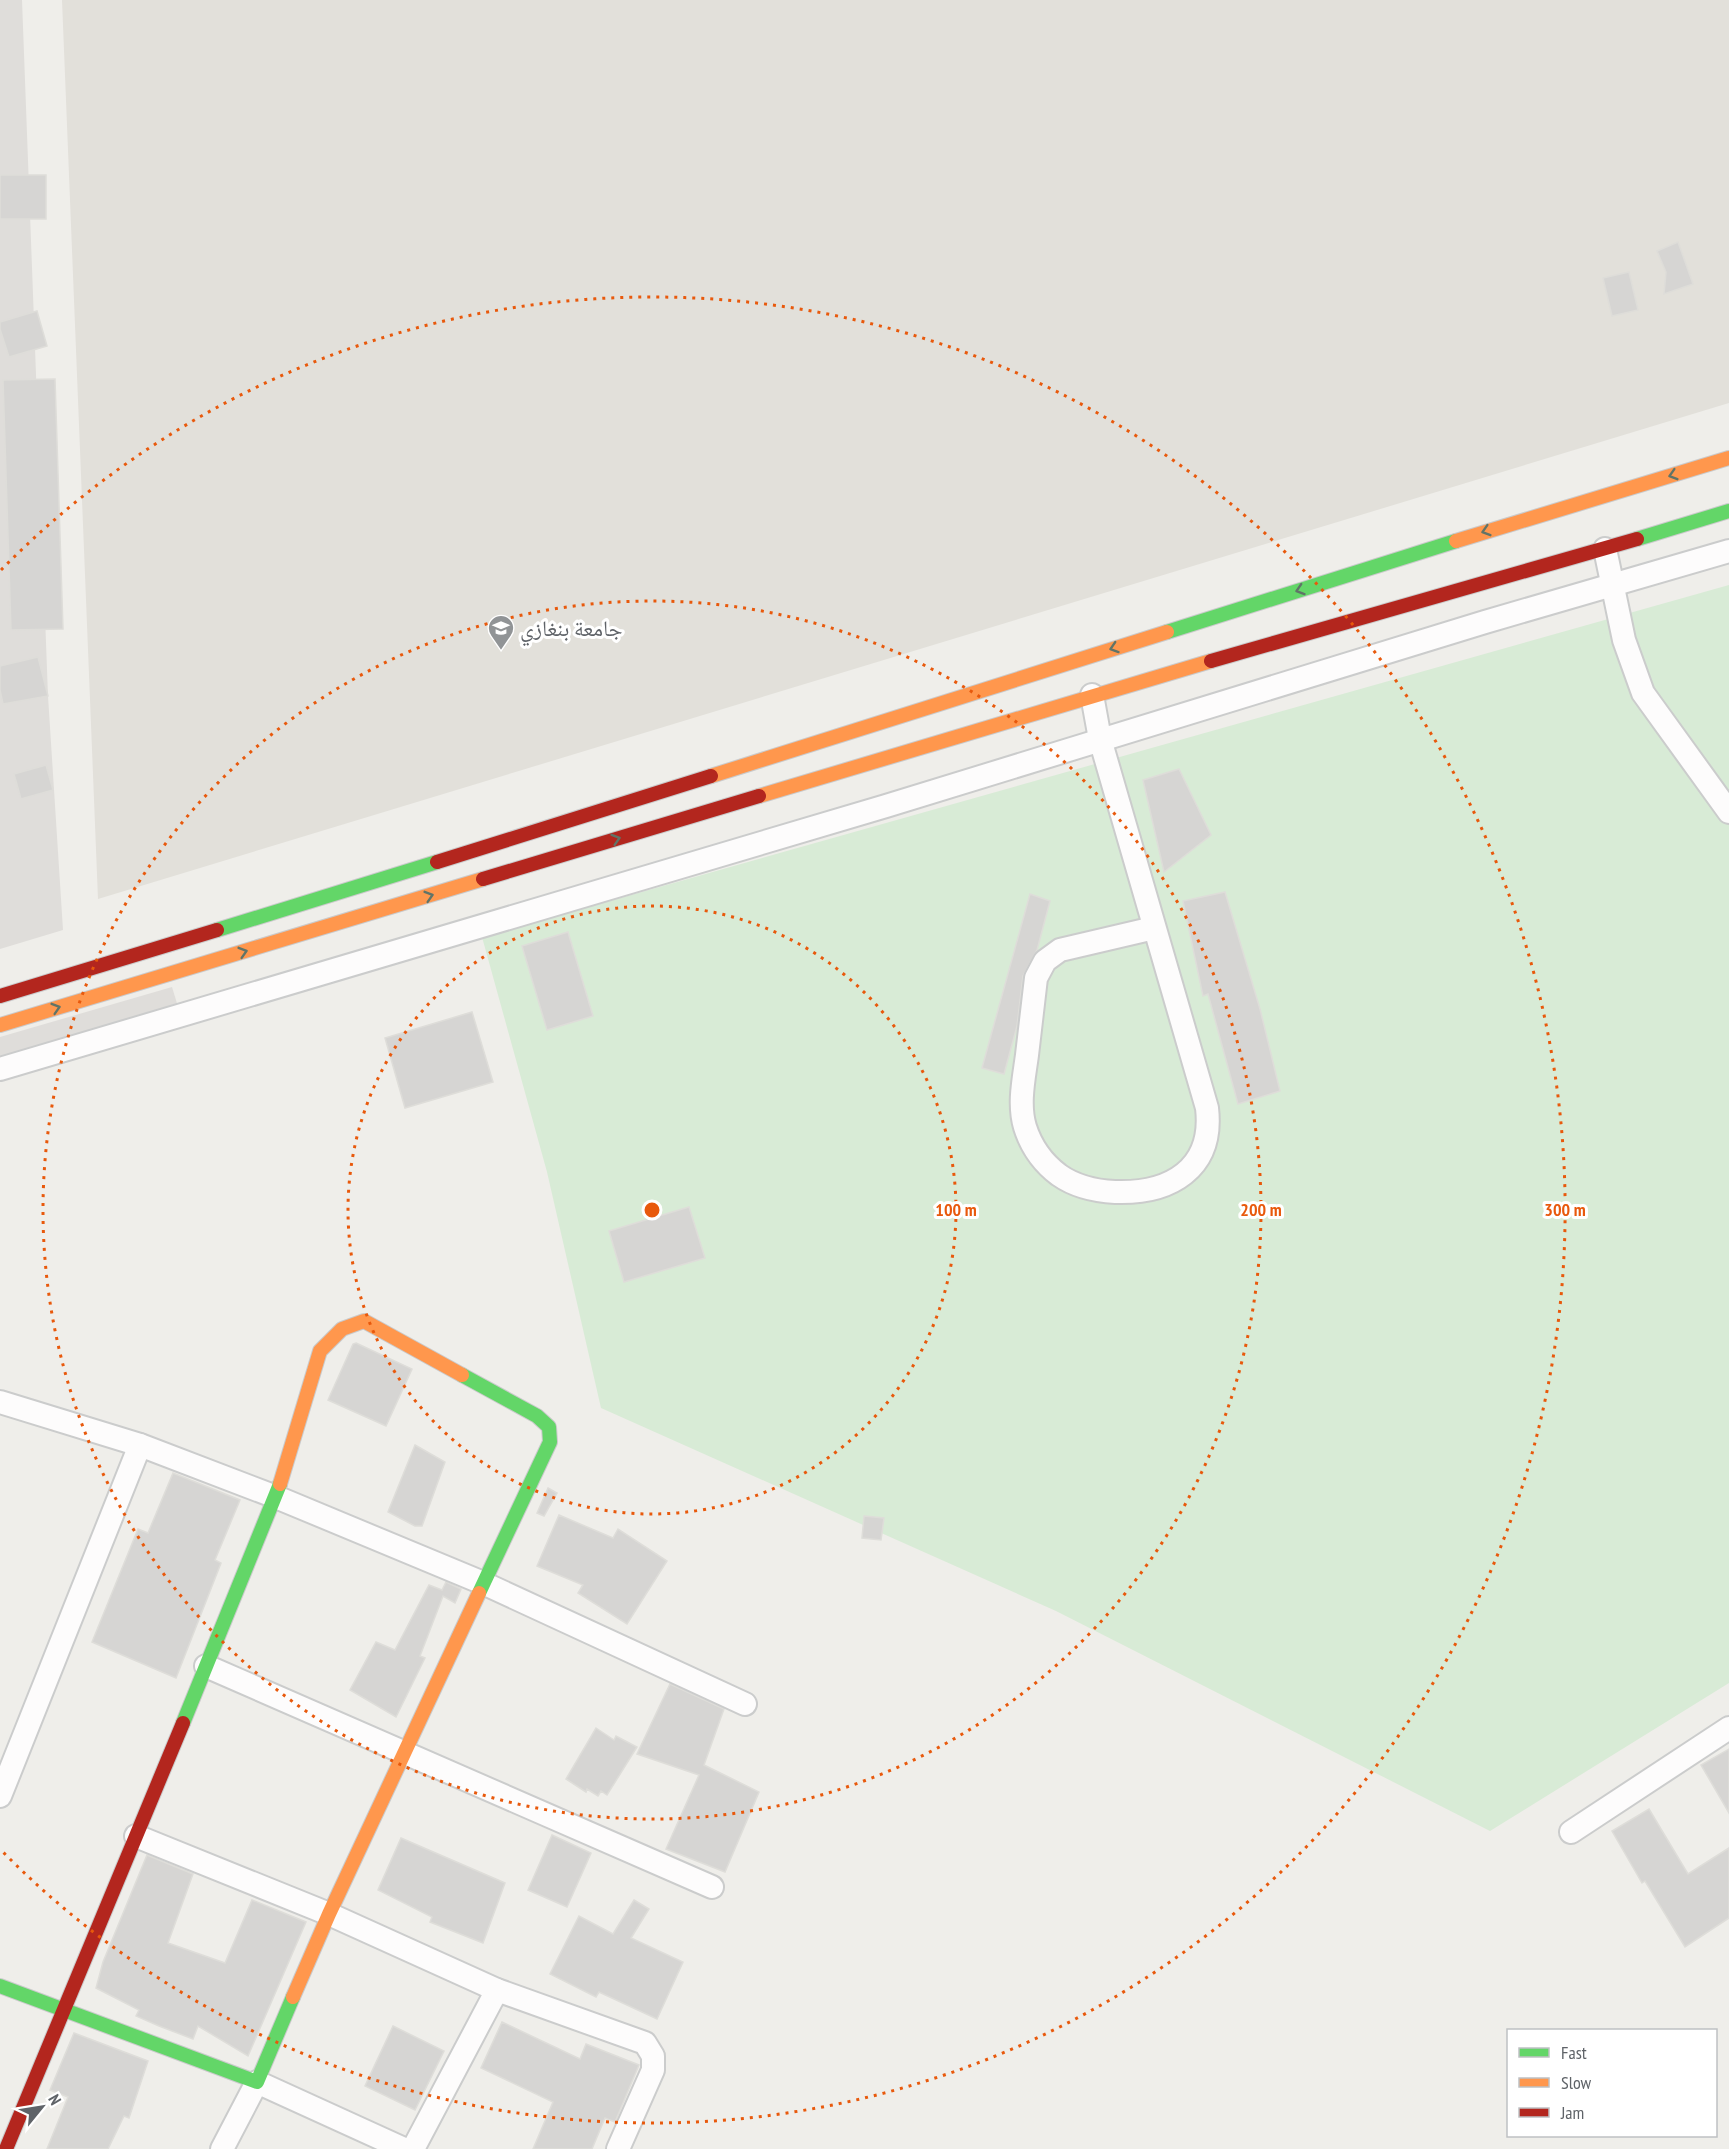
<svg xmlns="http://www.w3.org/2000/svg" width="1729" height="2149" font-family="'PT Sans Narrow','Noto Naskh Arabic',sans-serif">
  <rect width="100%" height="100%" fill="#efeeea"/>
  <g fill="#dfddda">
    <polygon points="0,0 22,0 48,696 63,930 0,949"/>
    <polygon points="172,987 183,1023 0,1080 0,1037"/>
  </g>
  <polygon fill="#e2e0da" points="62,0 1729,0 1729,403 98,899"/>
  <polygon fill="#d8ebd6" points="1729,585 1729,1683 1490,1831 1056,1611 601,1408 547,1172 482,937"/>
  <g fill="#d6d5d3" stroke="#deddd9" stroke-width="1.5">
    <rect x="0" y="175" width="46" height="44"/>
    <polygon points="1678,242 1693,284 1664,294 1666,272 1657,251"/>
    <polygon points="1629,272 1638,310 1612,316 1603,278"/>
    <polygon points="37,311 47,346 9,357 0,329 0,322"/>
    <polygon points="55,379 63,629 11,630 3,380"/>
    <polygon points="38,657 48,696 3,704 0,690 0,666"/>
    <polygon points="46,765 53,790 21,799 14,774"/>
    <polygon points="1179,769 1211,835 1164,872 1143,780"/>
    <polygon points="1225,892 1260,1009 1280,1091 1238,1104 1208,994 1203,996 1183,901"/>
    <polygon points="1030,894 1050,901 1037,950 1023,976 1017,1026 1004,1074 982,1068"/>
    <polygon points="568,932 593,1016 547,1030 522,946"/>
    <polygon points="472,1012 493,1082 405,1108 385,1038"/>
    <polygon points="689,1207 705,1258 624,1282 609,1231"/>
    <polygon points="356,1343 412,1369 386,1426 328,1400 353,1344"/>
    <polygon points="415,1445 445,1462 422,1526 415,1526 388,1512"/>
    <polygon points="173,1473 240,1500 215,1560 221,1563 176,1678 92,1642 138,1529 148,1533"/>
    <polygon points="548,1488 557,1493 544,1516 537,1513"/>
    <polygon points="559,1515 613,1538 618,1529 667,1561 627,1624 578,1593 583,1585 537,1566"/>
    <polygon points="864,1516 884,1518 881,1540 862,1538"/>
    <polygon points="446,1582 461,1589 455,1603 443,1596 420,1656 425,1658 396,1717 350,1690 376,1642 395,1650 429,1585 442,1590"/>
    <polygon points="670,1684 724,1709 704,1765 759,1792 725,1872 666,1849 699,1775 637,1754"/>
    <polygon points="596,1728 614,1740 616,1736 637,1747 607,1795 601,1791 598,1796 587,1789 586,1792 566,1779"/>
    <polygon points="1729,1749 1729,1813 1701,1765"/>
    <polygon points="1649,1809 1688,1874 1729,1848 1729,1918 1685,1947 1645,1881 1642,1883 1612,1831"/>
    <polygon points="552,1835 591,1853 567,1907 528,1890"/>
    <polygon points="401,1838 505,1883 483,1943 430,1922 432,1917 378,1890"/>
    <polygon points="147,1855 193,1874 168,1943 225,1963 252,1900 306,1922 248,2056 198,2026 193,2039 159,2026 136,2016 139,2010 96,1988 103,1962"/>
    <polygon points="634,1900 649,1909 631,1938 683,1962 657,2019 599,1992 596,1997 550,1974 579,1916 613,1934"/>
    <polygon points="502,2022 580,2059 586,2044 639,2065 615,2122 605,2118 592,2149 533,2149 553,2102 481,2068"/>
    <polygon points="393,2026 444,2051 415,2110 365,2086"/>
    <polygon points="74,2033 148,2061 129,2118 124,2116 108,2149 47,2149 68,2097 50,2090"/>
  </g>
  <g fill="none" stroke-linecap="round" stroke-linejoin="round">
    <g stroke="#cbcccc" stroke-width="26">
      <g id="street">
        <polyline points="1605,549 1624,640 1643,693 1729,812"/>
        <path d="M 1092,695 L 1100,739 L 1207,1108 C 1214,1169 1170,1194 1115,1192 C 1095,1191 1076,1187 1059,1175 C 1043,1163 1031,1146 1025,1127 C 1018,1104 1024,1078 1027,1055 C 1030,1029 1033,1003 1036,978 L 1045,961 L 1060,950 L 1154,928"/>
        <polyline points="0,1069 886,806 1485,622 1729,551"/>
        <polyline points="0,1402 140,1445 276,1497 483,1583 745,1704"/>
        <polyline points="206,1666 712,1887"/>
        <polyline points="0,1796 140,1445"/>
        <polyline points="1571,1832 1729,1728"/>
        <polyline points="136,1836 329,1914 497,1990"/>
        <polyline points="222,2149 257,2082 404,2149"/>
        <polyline points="413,2149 497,1990 645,2043 653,2056 653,2070 618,2149"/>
      </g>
    </g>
    <g stroke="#cacacb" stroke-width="16">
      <g id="fast">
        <polyline points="1637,539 1729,511"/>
        <polyline points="1167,632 1456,541"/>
        <polyline points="217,930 437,862"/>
        <polyline points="462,1375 537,1416 549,1427 550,1442 479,1593"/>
        <polyline points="183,1723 280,1484"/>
        <polyline points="0,1986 257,2082 293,1997"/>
      </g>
    </g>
    <g stroke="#cacacb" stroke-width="16">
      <g id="slow">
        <polyline points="1456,541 1729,458"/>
        <polyline points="711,776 1167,632"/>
        <polyline points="759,796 1211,661"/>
        <polyline points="0,1025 483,879"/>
        <polyline points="280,1484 320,1351 342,1329 364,1321 462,1375"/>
        <polyline points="293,1997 329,1914 479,1593"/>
      </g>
    </g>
    <g stroke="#cacacb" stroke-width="16">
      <g id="jam">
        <polyline points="1211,661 1637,539"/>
        <polyline points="437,862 711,776"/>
        <polyline points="483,879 759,796"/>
        <polyline points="0,996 217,930"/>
        <polyline points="6,2149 183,1723"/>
      </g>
    </g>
    <use href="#street" stroke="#fdfcfc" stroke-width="22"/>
    <use href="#fast" stroke="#63d668" stroke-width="14"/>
    <use href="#slow" stroke="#ff974d" stroke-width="14"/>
    <use href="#jam" stroke="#b3261e" stroke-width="14"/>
  </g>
  <defs><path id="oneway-chevron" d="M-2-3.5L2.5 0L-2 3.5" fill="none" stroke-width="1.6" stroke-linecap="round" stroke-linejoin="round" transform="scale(1.5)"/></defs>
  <g stroke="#607468">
    <use href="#oneway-chevron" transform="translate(1673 475) rotate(163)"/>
    <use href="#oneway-chevron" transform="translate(1486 531) rotate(163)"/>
    <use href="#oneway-chevron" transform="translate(1300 590) rotate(162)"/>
    <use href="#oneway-chevron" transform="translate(1114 648) rotate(162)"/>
    <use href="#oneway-chevron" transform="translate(616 839) rotate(-17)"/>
    <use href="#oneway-chevron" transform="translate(429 896) rotate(-17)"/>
    <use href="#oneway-chevron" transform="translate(243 952) rotate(-17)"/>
    <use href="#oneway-chevron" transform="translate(56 1008) rotate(-17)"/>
  </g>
  <g fill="none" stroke="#e8590c" stroke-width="3" stroke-dasharray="3 6">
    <circle cx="652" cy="1210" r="304"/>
    <circle cx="652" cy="1210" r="609"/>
    <path d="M1 570A913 913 0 1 1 1 1850"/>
  </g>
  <defs>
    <g id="university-pin" transform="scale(1.35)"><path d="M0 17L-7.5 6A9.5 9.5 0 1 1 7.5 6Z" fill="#919496" stroke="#fff"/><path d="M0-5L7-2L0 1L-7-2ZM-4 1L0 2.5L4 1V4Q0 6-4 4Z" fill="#fff"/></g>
  </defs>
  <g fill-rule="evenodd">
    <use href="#university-pin" x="501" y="628"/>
  </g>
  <g text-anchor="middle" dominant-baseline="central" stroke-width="6" stroke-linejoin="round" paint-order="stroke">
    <g font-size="22" fill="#5f6368" stroke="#fff" text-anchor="start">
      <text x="520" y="628">جامعة بنغازي</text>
    </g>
  </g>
  <circle cx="652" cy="1210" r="9" fill="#e8590c" stroke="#fff" stroke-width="3"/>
  <g font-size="18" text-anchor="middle" font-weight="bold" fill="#e8590c" stroke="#fff" stroke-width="6" stroke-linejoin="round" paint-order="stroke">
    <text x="956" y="1216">100 m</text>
    <text x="1261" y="1216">200 m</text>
    <text x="1565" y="1216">300 m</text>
  </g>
  <rect x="1507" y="2029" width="210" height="108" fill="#ffffff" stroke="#bfc1c3" stroke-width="1.5"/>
  <rect x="1519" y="2048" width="30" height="9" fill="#63d668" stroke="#bfc1c3" stroke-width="1.5"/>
  <text x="1561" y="2059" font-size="18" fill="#5f6368">Fast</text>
  <rect x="1519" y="2078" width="30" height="9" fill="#ff974d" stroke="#bfc1c3" stroke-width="1.5"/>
  <text x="1561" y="2089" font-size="18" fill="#5f6368">Slow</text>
  <rect x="1519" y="2108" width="30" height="9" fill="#b3261e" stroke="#bfc1c3" stroke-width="1.5"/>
  <text x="1561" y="2119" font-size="18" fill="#5f6368">Jam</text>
  <g transform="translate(42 2107) rotate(60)" stroke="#ffffff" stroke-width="4.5" paint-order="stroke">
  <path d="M0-4.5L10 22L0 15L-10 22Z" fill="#5f6368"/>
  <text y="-9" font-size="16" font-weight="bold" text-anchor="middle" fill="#5f6368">N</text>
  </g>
</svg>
